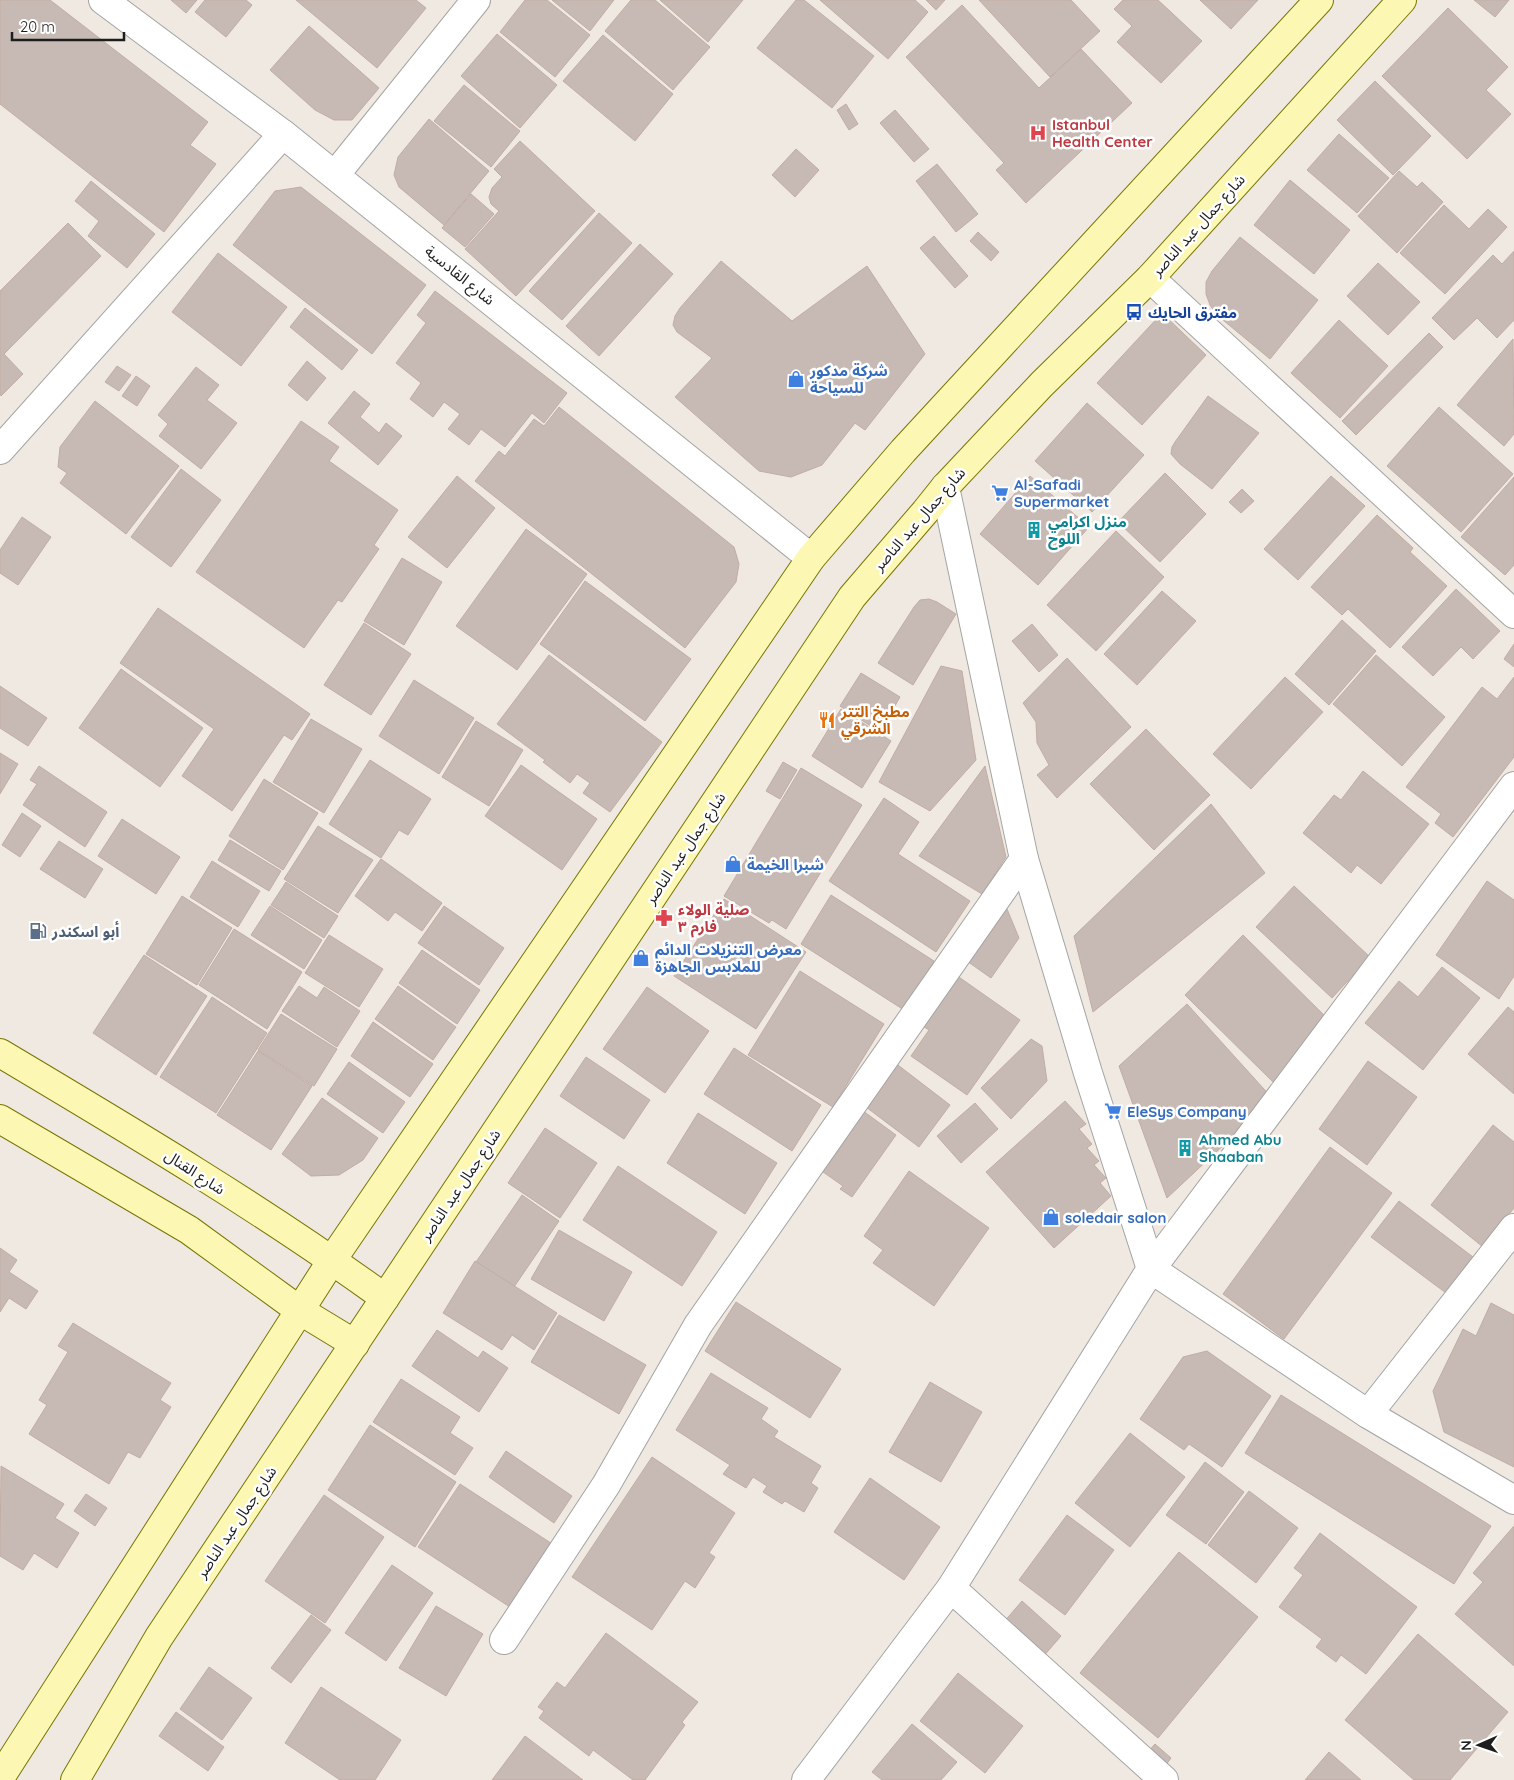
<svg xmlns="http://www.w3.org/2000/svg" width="1514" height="1780" font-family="Quicksand,'Noto Sans Arabic',sans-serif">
  <rect width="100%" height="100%" fill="#efe9e2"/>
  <g fill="#c7bab5" stroke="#c1ada4">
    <polygon points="0,0 50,0 208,122 190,145 216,164 164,232 0,104"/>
    <polygon points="171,0 197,0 186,13"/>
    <polygon points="205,0 246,0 252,5 226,37 195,12"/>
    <polygon points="296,0 416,0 426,8 377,68"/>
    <polygon points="525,0 547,0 590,35 555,77 500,32"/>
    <polygon points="552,0 614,0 590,31"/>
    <polygon points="631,0 655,0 710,47 673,90 605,31"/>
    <polygon points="660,0 743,0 708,42"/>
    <polygon points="796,0 804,0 874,56 832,108 757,48"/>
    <polygon points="820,0 915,0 928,12 888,59"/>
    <polygon points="926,0 945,0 936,10"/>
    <polygon points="979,0 1071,0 1100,31 1050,77"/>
    <polygon points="1123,0 1158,0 1202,41 1161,83 1117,42 1132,26 1114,9"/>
    <polygon points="1200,0 1258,0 1231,29"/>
    <polygon points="1474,0 1509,0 1495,17"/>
    <polygon points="962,5 1039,88 1081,49 1132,103 1026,203 996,170 1004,163 906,57"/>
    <polygon points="1448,8 1508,67 1486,90 1511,114 1467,159 1382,76"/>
    <polygon points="309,26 379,88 352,120 334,120 315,110 270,70"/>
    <polygon points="497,34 557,85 520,128 461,76"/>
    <polygon points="603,35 673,94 635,141 563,81"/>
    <polygon points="1375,81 1431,136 1393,175 1337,120"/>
    <polygon points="464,85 520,131 491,167 434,121"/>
    <polygon points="846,104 858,124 849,130 837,110"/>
    <polygon points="895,110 929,149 914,162 880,123"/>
    <polygon points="429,119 489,171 444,225 399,187 394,175 398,157"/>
    <polygon points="1339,134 1389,178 1357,213 1307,170"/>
    <polygon points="520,141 595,211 516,296 465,249 499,211 491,204 489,197 492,188 502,177 494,169"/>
    <polygon points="796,149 819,170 795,197 772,175"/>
    <polygon points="937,164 978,214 956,232 916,181"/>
    <polygon points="1399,171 1417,187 1422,182 1443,202 1397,253 1358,216"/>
    <polygon points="1290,180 1350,230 1314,274 1254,225"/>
    <polygon points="91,181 155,234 127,268 88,236 99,221 75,201"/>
    <polygon points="301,187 426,285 372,354 233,245 275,191"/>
    <polygon points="471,194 494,214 465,247 442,228"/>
    <polygon points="1444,205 1469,229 1488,209 1507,227 1445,294 1400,253"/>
    <polygon points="599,213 632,243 562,320 529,291"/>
    <polygon points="68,223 101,256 4,354 23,374 1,396 0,394 0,291"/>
    <polygon points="978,232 999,252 991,261 970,241"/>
    <polygon points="934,236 968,276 955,288 920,248"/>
    <polygon points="1240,237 1318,300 1270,359 1217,315 1210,305 1206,294 1206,282 1212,271"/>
    <polygon points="640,244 673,274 599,356 566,326"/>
    <polygon points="1514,251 1514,320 1497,338 1477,318 1454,340 1432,318 1493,255 1502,264"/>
    <polygon points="218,253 287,307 241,366 172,312"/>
    <polygon points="721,261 792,321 867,266 925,354 865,430 855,423 822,465 791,477 759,471 675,397 712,358 677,332 673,325 675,316 680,308"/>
    <polygon points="1378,263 1420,302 1388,335 1347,296"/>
    <polygon points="435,291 567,393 544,423 532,413 505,447 481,429 469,445 448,429 460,414 444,402 433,417 410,399 421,383 396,363 426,323 417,315"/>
    <polygon points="305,308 358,350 342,370 290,327"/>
    <polygon points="1162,313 1206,355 1142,425 1097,383"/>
    <polygon points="1339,320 1388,366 1340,418 1291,373"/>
    <polygon points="1429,333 1443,347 1356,435 1342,421"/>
    <polygon points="1513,339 1514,434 1504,446 1457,405"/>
    <polygon points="307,361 326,378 307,401 288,385"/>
    <polygon points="117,366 131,375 119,391 105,382"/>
    <polygon points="196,367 219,385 207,400 237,423 201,469 159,436 168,424 158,415"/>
    <polygon points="136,376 150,386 137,406 122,396"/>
    <polygon points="354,391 370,404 360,417 379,433 386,423 402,436 378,465 328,423"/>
    <polygon points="1208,396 1259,433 1212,489 1180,464 1171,454 1172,447 1175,442"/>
    <polygon points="95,401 179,466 126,534 60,483 67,473 58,467 60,447"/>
    <polygon points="1087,403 1144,455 1092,512 1035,461"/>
    <polygon points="559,407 734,547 739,564 736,582 685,648 475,481 499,451 505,456 534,419 544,426"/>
    <polygon points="1439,407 1513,474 1461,532 1387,466"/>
    <polygon points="301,421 339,447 329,461 398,510 374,545 379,549 342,602 338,600 304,648 196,572"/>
    <polygon points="181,469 221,500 171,567 131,537"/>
    <polygon points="1165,473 1206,514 1160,562 1118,522"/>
    <polygon points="457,476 495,508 447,568 408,537"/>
    <polygon points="1030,476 1089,527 1038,585 980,534"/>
    <polygon points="1331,476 1365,506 1298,580 1264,549"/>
    <polygon points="1514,477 1514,565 1505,575 1461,537"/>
    <polygon points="1242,489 1254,501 1241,513 1229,502"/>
    <polygon points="1377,515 1413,548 1410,552 1447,586 1390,648 1348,609 1342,615 1311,587"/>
    <polygon points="22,517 51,537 18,585 0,573 0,550"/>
    <polygon points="526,529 587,574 517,670 456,626"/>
    <polygon points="1116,531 1164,577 1096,651 1047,605"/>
    <polygon points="402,558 442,582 404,645 364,621"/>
    <polygon points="585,581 691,659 645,721 540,644"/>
    <polygon points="1456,589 1500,631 1473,659 1461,647 1433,676 1402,647"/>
    <polygon points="1162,591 1196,621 1137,685 1104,654"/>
    <polygon points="929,599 937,602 956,614 913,685 878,663 914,607 920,600"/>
    <polygon points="158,608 310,714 292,740 284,735 232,811 182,776 214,729 120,663"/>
    <polygon points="1342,620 1376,651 1329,705 1295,674"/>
    <polygon points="364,623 411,654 371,715 324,685"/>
    <polygon points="1032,624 1058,655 1039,672 1012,641"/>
    <polygon points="1514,644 1514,667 1504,659"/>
    <polygon points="549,655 662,742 610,812 583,793 590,783 577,774 570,783 543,762 545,760 497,724"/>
    <polygon points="1376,655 1445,717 1402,766 1333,704"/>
    <polygon points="1067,658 1131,727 1057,798 1037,775 1049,765 1037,743 1036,722 1023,703"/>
    <polygon points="941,666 962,671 976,760 930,811 879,782"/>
    <polygon points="121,669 203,728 160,787 79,728"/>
    <polygon points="861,673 900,697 880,732 840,706"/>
    <polygon points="1285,677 1323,712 1251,789 1213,754"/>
    <polygon points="1514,677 1514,757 1453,837 1435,823 1441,814 1406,787 1482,687 1497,699"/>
    <polygon points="414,680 474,718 439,774 379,736"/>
    <polygon points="0,686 47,718 28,746 0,728"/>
    <polygon points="841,709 891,741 862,788 812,756"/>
    <polygon points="311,719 362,749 324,813 273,782"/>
    <polygon points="476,721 523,750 489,806 442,777"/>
    <polygon points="1146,729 1210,795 1154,850 1090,784"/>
    <polygon points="0,753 18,764 0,794"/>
    <polygon points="370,760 431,799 408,835 399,830 381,858 329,824"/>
    <polygon points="783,762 797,770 780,799 766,791"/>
    <polygon points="521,765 597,819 562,870 485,816"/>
    <polygon points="39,766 107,812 85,847 23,805 37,784 30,780"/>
    <polygon points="985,766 1006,857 982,894 919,856"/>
    <polygon points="801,768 862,805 786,929 772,920 769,923 724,896"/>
    <polygon points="1363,771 1429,824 1381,884 1357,865 1351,873 1303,833 1334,795 1341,800"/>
    <polygon points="264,779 318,813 283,870 229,836"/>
    <polygon points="884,798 919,822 898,854 970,901 936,952 829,881"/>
    <polygon points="1211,804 1265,873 1093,1012 1074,936"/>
    <polygon points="22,813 41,826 20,857 2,845"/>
    <polygon points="122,819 180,857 156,894 98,856"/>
    <polygon points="318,826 373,860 338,913 284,879"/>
    <polygon points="230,840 281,871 269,891 218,860"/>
    <polygon points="59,841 103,869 85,898 40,869"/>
    <polygon points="381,859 442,903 422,931 395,912 388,921 355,896"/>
    <polygon points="212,861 260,891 238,927 190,897"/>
    <polygon points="1487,881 1514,900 1514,976 1499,999 1436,955"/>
    <polygon points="286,882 338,916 324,938 271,905"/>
    <polygon points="1294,886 1370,957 1332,998 1256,927"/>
    <polygon points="831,895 934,961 904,1010 801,944"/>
    <polygon points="182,896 232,928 197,985 146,954"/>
    <polygon points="724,899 806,952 756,1029 674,976"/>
    <polygon points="270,906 322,940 304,969 251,935"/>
    <polygon points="444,906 504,948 479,985 418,943"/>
    <polygon points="1007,909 1019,938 991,978 964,959"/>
    <polygon points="234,929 302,972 267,1029 199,985"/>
    <polygon points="329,935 383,969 359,1007 305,973"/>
    <polygon points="1243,935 1331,1022 1273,1082 1185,995"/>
    <polygon points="422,950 480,990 457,1024 399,983"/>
    <polygon points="144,955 207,996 156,1075 93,1033"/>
    <polygon points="1442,967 1480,998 1423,1070 1365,1023 1399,981 1418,997"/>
    <polygon points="800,971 884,1024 833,1107 748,1055"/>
    <polygon points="956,975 1020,1020 967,1095 911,1056 929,1030 921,1025"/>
    <polygon points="299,986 317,998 324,987 360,1011 337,1047 282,1011"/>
    <polygon points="398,986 456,1027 433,1060 375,1019"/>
    <polygon points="647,987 709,1031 665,1093 603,1049"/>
    <polygon points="212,997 267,1033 216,1113 160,1077"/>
    <polygon points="1187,1004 1273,1099 1167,1198 1119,1066"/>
    <polygon points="1508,1007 1514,1012 1514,1094 1468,1054"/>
    <polygon points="281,1014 337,1049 314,1086 258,1050"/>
    <polygon points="373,1022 433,1064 410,1097 351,1056"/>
    <polygon points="1031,1039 1042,1046 1047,1081 1011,1119 981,1088"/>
    <polygon points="734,1048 821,1105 792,1151 704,1094"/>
    <polygon points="258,1051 312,1086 271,1150 217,1115"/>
    <polygon points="586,1057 650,1100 624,1139 560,1096"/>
    <polygon points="1368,1061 1417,1097 1367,1165 1319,1129"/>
    <polygon points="349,1062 405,1102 383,1133 327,1094"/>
    <polygon points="894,1062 950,1105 919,1147 862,1104"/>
    <polygon points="322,1098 378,1138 363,1160 339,1175 311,1176 282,1154"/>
    <polygon points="1065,1101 1086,1124 1079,1129 1092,1144 1087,1148 1099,1161 1094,1165 1106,1178 1100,1183 1111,1196 1054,1248 986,1172"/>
    <polygon points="975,1103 998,1129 961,1163 937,1136"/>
    <polygon points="859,1108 896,1135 852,1197 840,1189 843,1186 816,1167"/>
    <polygon points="698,1113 777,1163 745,1214 667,1163"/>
    <polygon points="1493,1125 1514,1142 1514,1208 1483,1247 1431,1205"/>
    <polygon points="545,1128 597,1163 560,1218 508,1183"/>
    <polygon points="1330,1147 1392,1193 1284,1339 1223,1294"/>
    <polygon points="618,1166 717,1232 682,1286 583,1220"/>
    <polygon points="909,1171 989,1228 934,1306 873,1263 883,1250 864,1236"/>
    <polygon points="522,1195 559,1221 514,1287 476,1262"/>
    <polygon points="1399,1201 1473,1257 1446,1293 1371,1237"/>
    <polygon points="559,1230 632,1272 604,1321 531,1279"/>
    <polygon points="0,1248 17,1260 9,1272 38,1291 26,1309 9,1298 0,1312"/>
    <polygon points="475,1261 557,1313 534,1350 512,1335 502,1350 443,1313"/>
    <polygon points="736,1302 841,1369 810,1418 705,1351"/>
    <polygon points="1491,1303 1514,1315 1514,1467 1444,1432 1433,1391 1463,1329 1476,1336"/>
    <polygon points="559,1315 646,1365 619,1414 531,1362"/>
    <polygon points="73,1323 171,1383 160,1400 171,1407 140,1458 128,1452 109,1484 29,1434 47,1405 39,1400 68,1352 58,1346"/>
    <polygon points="437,1330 478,1358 483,1351 508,1368 479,1412 412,1366"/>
    <polygon points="1207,1351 1271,1396 1222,1467 1189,1444 1184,1450 1140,1419 1183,1357"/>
    <polygon points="711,1373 768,1408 761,1419 778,1431 774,1437 821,1466 811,1483 818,1488 804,1512 785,1501 782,1504 763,1492 767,1486 753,1477 746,1488 723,1474 730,1465 676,1430"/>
    <polygon points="401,1379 460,1417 450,1433 473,1448 455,1475 373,1422"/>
    <polygon points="930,1382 982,1412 941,1482 889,1452"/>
    <polygon points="1281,1395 1491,1526 1454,1584 1245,1453"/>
    <polygon points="370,1425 456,1482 415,1547 328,1490"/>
    <polygon points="1130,1433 1185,1477 1130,1547 1075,1503"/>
    <polygon points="506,1451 572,1496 554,1523 489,1477"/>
    <polygon points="652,1457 735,1513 709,1553 715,1557 695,1588 685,1581 652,1630 572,1577"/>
    <polygon points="1205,1462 1244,1492 1206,1544 1166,1515"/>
    <polygon points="1,1466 64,1504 55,1518 79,1533 57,1568 34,1553 23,1570 0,1556"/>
    <polygon points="870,1478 940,1527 904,1580 834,1532"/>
    <polygon points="460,1484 557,1547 516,1611 418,1547"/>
    <polygon points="1249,1491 1298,1528 1256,1583 1208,1545"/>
    <polygon points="86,1494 107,1508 95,1526 74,1511"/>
    <polygon points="324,1495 384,1537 325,1623 265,1581"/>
    <polygon points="1067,1515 1114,1550 1065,1615 1019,1580"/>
    <polygon points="1514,1526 1514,1666 1455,1614 1483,1582 1473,1573"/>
    <polygon points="1320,1533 1417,1607 1366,1674 1341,1655 1336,1662 1316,1647 1322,1639 1279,1607 1303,1575 1294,1568"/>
    <polygon points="1179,1552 1258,1617 1158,1738 1080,1673"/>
    <polygon points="392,1565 433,1593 386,1661 345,1633"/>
    <polygon points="1022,1601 1061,1636 1042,1658 1003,1623"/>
    <polygon points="436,1606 483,1634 446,1696 399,1668"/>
    <polygon points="311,1615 331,1630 291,1683 271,1668"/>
    <polygon points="606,1633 698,1702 682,1722 685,1725 645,1780 633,1780 593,1750 589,1756 539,1718 544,1711 538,1707 557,1682 565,1688"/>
    <polygon points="1418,1634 1508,1712 1450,1780 1414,1780 1345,1720"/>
    <polygon points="209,1667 252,1698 222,1740 180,1709"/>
    <polygon points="958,1673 1023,1726 985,1773 920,1721"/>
    <polygon points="321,1687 401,1740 375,1780 340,1780 285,1743"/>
    <polygon points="176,1712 224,1747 208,1771 159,1736"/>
    <polygon points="912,1724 957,1762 941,1780 882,1780 872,1772"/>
    <polygon points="525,1736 583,1780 492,1780"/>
    <polygon points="1155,1744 1171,1758 1163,1769 1146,1754"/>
    <polygon points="1329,1752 1361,1780 1305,1780"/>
  </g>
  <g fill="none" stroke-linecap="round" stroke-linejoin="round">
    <g stroke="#a4a4a4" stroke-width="30">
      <g id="street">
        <polyline points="103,0 283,134 811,558"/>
        <polyline points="335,175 476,0"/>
        <polyline points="1150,278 1514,614"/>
        <polyline points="0,450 283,134"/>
        <polyline points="945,487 1024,859 1088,1073 1151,1269 1368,1414 1514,1500"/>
        <polyline points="1368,1414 1514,1228"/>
        <polyline points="951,1588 1164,1780"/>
        <polyline points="504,1640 606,1485 698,1325 1024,859"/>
        <polyline points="806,1780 951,1588 1151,1269 1514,786"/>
      </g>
    </g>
    <g stroke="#787600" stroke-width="30">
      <g id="secondary">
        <path d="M 0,1053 C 131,1131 262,1209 385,1298"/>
        <polyline points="0,1119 189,1230 299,1310 355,1344"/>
        <polyline points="0,1778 332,1260 811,558 903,451 1319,0"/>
        <polyline points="75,1780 159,1637 852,597 925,512 945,487 1042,384 1150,278 1402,0"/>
      </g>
    </g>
    <use href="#street" stroke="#fff" stroke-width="28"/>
    <use href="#secondary" stroke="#fcf7b2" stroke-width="28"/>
  </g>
  <defs>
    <g id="hospital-bare" transform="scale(1.35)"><path d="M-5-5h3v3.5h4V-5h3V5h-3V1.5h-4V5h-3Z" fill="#e0444e" stroke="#fff" stroke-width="2.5" paint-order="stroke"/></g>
    <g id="bus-bare" transform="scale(1.35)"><path d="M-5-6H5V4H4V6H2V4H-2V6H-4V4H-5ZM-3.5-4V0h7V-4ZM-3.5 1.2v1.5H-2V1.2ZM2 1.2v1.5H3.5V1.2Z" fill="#1a4fb4" stroke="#fff" stroke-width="2.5" paint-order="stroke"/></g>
    <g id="shop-bare" transform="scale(1.35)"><path d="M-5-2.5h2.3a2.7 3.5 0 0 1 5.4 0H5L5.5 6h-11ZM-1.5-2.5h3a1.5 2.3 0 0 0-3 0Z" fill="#3f7fe0" stroke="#fff" stroke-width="2.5" paint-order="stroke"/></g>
    <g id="supermarket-bare" transform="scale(1.35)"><path d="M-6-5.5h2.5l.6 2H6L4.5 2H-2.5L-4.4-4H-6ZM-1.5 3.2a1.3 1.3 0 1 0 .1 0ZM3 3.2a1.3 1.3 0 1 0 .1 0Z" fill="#3f7fe0" stroke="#fff" stroke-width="2.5" paint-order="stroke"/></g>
    <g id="building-bare" transform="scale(1.35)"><path d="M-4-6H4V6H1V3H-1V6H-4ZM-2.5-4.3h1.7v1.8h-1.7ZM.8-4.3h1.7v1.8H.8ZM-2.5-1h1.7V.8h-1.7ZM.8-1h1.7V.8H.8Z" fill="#0f9aa8" stroke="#fff" stroke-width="2.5" paint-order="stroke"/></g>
    <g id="restaurant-bare" transform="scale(1.35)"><path d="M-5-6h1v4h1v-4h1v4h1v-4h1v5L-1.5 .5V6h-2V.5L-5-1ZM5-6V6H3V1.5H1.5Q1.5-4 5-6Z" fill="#e8710a" stroke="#fff" stroke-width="2.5" paint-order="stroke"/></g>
    <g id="pharmacy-bare" transform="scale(1.35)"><path d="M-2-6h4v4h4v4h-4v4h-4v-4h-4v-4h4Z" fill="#e0444e" stroke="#fff" stroke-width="2.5" paint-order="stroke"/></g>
    <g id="fuel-bare" transform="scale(1.35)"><path d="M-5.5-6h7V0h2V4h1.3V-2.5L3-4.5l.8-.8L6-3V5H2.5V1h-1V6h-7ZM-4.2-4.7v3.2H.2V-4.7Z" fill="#5c6f8a" stroke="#fff" stroke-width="2.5" paint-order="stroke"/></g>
  </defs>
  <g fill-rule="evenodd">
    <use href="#hospital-bare" x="1038" y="133"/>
    <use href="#bus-bare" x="1134" y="312"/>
    <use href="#shop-bare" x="796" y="379"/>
    <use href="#supermarket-bare" x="1000" y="493"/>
    <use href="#building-bare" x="1034" y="530"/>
    <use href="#restaurant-bare" x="827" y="720"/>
    <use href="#shop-bare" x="733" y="864"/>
    <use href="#pharmacy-bare" x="664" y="918"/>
    <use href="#fuel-bare" x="38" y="931"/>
    <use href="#shop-bare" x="641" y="958"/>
    <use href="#supermarket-bare" x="1113" y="1111"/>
    <use href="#building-bare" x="1185" y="1148"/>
    <use href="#shop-bare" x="1051" y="1217"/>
  </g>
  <g text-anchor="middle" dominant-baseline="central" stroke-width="5" stroke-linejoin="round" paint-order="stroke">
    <g font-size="15" font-weight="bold" fill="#be3a42" stroke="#fff" text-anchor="start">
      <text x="1052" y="124">Istanbul<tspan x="1052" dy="17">Health Center</tspan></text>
      <text x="678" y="909">صلية الولاء<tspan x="678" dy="17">فارم ٣</tspan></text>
    </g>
    <g font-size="15" fill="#1d1d1d" stroke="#fff">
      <text transform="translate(1198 225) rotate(-48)">شارع جمال عبد الناصر</text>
      <text transform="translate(460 275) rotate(39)">شارع القادسية</text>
      <text transform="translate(919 519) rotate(-49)">شارع جمال عبد الناصر</text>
      <text transform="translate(685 848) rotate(-56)">شارع جمال عبد الناصر</text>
      <text transform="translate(195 1172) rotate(33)">شارع القنال</text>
      <text transform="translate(460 1185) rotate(-56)">شارع جمال عبد الناصر</text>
      <text transform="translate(236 1522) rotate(-56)">شارع جمال عبد الناصر</text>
    </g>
    <g font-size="15" font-weight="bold" fill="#164399" stroke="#fff" text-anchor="start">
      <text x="1148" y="312">مفترق الحايك</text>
    </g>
    <g font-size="15" font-weight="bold" fill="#366cbe" stroke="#fff" text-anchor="start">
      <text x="810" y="370">شركة مدكور<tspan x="810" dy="17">للسياحة</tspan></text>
      <text x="1014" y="484">Al-Safadi<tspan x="1014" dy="17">Supermarket</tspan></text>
      <text x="747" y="864">شبرا الخيمة</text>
      <text x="655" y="949">معرض التنزيلات الدائم<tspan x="655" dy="17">للملابس الجاهزة</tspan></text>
      <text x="1127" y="1111">EleSys Company</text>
      <text x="1065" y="1217">soledair salon</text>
    </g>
    <g font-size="15" font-weight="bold" fill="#0d838f" stroke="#fff" text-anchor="start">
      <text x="1048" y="521">منزل اكرامي<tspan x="1048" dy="17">اللوح</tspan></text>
      <text x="1199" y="1139">Ahmed Abu<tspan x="1199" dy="17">Shaaban</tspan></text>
    </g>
    <g font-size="15" font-weight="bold" fill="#c56008" stroke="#fff" text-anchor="start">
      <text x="841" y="711">مطبخ التتر<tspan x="841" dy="17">الشرقي</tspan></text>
    </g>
    <g font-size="15" font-weight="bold" fill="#4e5e75" stroke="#fff" text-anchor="start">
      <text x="52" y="931">أبو اسكندر</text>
    </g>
  </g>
  <g transform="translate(1479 1745) rotate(268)" stroke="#ffffff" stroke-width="4" paint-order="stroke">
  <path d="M0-4L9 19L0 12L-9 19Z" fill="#1d1d1d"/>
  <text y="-8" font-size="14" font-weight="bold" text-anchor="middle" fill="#1d1d1d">N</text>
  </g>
  <path d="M12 32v8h112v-8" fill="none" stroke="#1d1d1d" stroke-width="2.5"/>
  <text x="20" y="32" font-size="15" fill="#1d1d1d" stroke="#ffffff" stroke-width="4" paint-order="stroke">20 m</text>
</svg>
